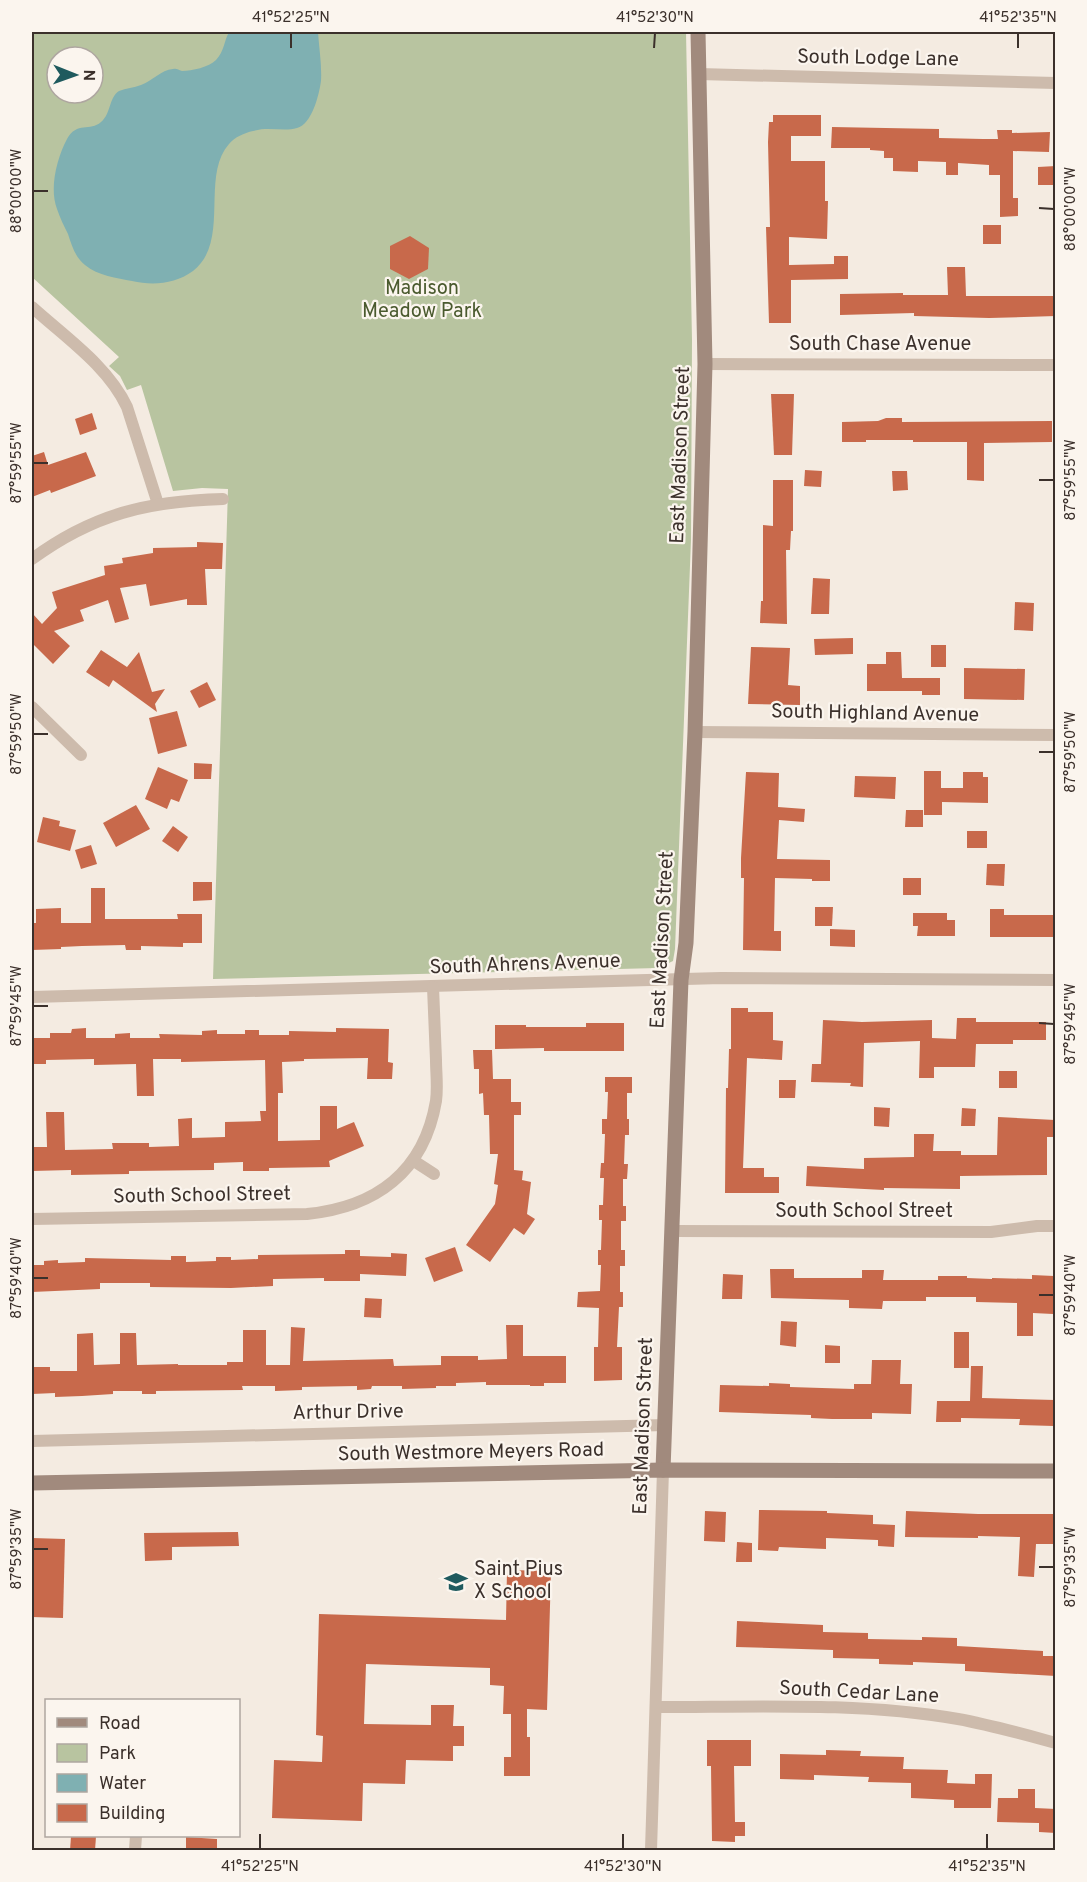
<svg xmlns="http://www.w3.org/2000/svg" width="1087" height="1882" font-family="Overpass,sans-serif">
  <rect width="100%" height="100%" fill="#f4ebe1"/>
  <path fill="#b8c4a0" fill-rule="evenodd" d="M 32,32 L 686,32 L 692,340 L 691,540 L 675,949 L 673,961 L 658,968 L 213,979 L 228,489 L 202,488 L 173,491 L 141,385 L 127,390 L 120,376 L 109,366 L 119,357 L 32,277 ZM 57,57 L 93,57 L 93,93 L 57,93 Z"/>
  <path fill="#7fb0b2" d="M 229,32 L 318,32 C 319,48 322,65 321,81 C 319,95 312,124 297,128 C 283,132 269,126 253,131 C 244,133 235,137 229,144 C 200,177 231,241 193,271 C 175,284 153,286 132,281 C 117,278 98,276 85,265 C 75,257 72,246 68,234 C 64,226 60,218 57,209 C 49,188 57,158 67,139 C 77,121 90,132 101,122 C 111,114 109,97 119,91 C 126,88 134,88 141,85 C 152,81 161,70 173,69 C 177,68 178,70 182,71 C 192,71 209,67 216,60 C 224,52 224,41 229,32 Z"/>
  <g fill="#c8694b">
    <polygon points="773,115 821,115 821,136 791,136 791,161 825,161 825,201 828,201 827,239 789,237 789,265 834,264 834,256 848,256 848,279 791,280 791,323 769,323 766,227 770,227 768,142 769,122 773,122"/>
    <polygon points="832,127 939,129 939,138 983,139 998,139 997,130 1012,130 1012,133 1050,132 1049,152 1013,151 1013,198 1018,198 1018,216 1000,217 1000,175 989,175 989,165 958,163 958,175 946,175 946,162 918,161 918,172 893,171 893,158 884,158 884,151 870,150 870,148 831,148"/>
    <polygon points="1056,166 1056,185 1038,185 1038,167"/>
    <rect x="983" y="225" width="18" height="19"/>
    <polygon points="410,236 429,248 428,269 409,279 390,269 390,246"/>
    <polygon points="947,267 965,267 966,296 1056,296 1056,316 989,318 914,316 914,313 840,315 840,294 903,293 903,295 948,295"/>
    <polygon points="771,394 794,394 792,455 774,455"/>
    <polygon points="92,413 97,429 80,435 75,419"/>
    <polygon points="886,418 902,418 902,422 1052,421 1052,442 984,443 984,481 967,480 967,442 913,442 913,440 866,440 866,442 842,442 842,422 878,421"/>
    <polygon points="44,452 48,465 86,452 96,476 51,493 50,490 32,497 32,456"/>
    <polygon points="805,470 822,471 821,487 804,486"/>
    <polygon points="892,471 907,471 908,490 893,491"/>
    <polygon points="773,480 793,480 793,531 791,531 790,550 786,550 787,624 760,623 761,601 763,601 763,525 773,526"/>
    <polygon points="197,542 223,543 222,569 205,569 207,605 187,605 187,599 150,606 146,584 120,588 129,619 115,623 108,600 80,610 84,621 54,631 70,646 53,664 32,643 32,613 42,624 57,608 52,592 105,575 104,566 123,563 122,558 153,553 153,548 197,547"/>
    <polygon points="813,578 830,579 829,614 811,614"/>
    <polygon points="1015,602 1034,603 1033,631 1014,630"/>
    <polygon points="853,638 853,654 815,655 814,639"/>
    <rect x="931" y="645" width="15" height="22"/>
    <polygon points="751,647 790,648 788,685 800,686 800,705 748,704"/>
    <polygon points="101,650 127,667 139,652 152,692 165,689 155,704 157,712 113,680 109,687 86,672"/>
    <polygon points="886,652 901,652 902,678 940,678 940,695 922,695 922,691 867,691 867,664 886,664"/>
    <polygon points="964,668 1025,669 1024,700 964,699"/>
    <polygon points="207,682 216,700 199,708 190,691"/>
    <polygon points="177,711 187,746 158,754 149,718"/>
    <polygon points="194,763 212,764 211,779 194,779"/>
    <polygon points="158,767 188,780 179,802 171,799 167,809 145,799"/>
    <polygon points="924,771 941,771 941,788 963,788 963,772 983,772 983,777 988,777 988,803 942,802 942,815 924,815"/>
    <polygon points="746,772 779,773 778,807 805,809 804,822 779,820 777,859 830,860 830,881 812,881 812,879 775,878 774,931 781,931 781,951 743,950 744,878 741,878 741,858"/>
    <polygon points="855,776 896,777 895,799 854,797"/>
    <polygon points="136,805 150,829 116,847 103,823"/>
    <polygon points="906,810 923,810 923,827 905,827"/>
    <polygon points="43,817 60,821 59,826 76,830 70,851 37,842"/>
    <polygon points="173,826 188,837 178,852 162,841"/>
    <rect x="967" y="831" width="20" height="17"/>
    <polygon points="91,845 97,864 81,869 75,850"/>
    <polygon points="987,864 1005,864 1004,886 986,885"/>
    <rect x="903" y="878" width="18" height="17"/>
    <polygon points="193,882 212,882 212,900 193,901"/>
    <polygon points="91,888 105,888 105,919 178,919 177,914 202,914 202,943 183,943 183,947 141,946 141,950 126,950 125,945 82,946 61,947 61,949 32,950 32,923 36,923 36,909 61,908 61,923 91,923"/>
    <polygon points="815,907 833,907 832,926 815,926"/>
    <polygon points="990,909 1004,909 1004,915 1056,915 1056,937 990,937"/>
    <polygon points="913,913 947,913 947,920 955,920 955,936 917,936 918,926 913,926"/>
    <polygon points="830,929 855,930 855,947 830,946"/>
    <polygon points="731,1008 748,1008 748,1012 773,1012 773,1040 783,1041 782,1060 747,1058 743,1168 764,1168 764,1177 779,1177 779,1193 725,1193 726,1088 728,1088 729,1049 731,1049"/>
    <polygon points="957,1018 976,1018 976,1022 1046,1022 1046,1040 1013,1040 1013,1044 976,1044 975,1067 934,1067 934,1078 919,1078 920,1041 864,1043 863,1087 850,1086 851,1083 811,1082 812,1064 821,1064 823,1020 862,1022 932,1020 932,1038 956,1039"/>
    <polygon points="586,1023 624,1023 624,1051 544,1051 544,1048 495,1049 495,1025 526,1025 526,1027 586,1027"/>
    <polygon points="86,1028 86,1038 115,1038 115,1034 130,1033 130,1038 160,1038 159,1034 202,1035 202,1031 217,1030 217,1034 245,1034 245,1030 259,1030 259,1035 289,1035 289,1031 336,1032 336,1028 389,1029 388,1062 393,1063 392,1079 367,1079 368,1058 304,1059 304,1061 282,1062 283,1093 278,1093 278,1141 320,1140 320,1106 337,1106 337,1129 354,1122 364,1146 329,1161 330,1167 269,1168 269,1171 243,1171 243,1162 214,1163 214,1170 129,1171 129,1174 71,1175 71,1170 32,1171 32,1147 47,1147 46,1112 64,1112 65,1150 113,1149 112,1143 149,1143 149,1147 179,1146 178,1119 192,1118 192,1138 225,1137 225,1122 261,1121 260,1111 266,1111 265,1060 181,1062 181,1059 153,1059 154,1096 137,1096 136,1064 94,1065 94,1059 46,1060 46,1064 32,1064 32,1038 50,1038 50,1033 71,1033 72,1029"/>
    <polygon points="473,1050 492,1050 493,1079 511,1079 511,1102 521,1102 521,1115 514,1115 514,1170 523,1171 522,1180 531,1182 527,1214 535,1219 524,1235 514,1228 490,1262 466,1245 495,1204 498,1185 494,1184 498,1154 490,1154 489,1115 484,1115 483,1093 479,1094 479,1069 474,1069"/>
    <rect x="999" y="1071" width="18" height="17"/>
    <polygon points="605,1077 632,1077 632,1093 627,1093 627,1119 629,1119 629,1135 625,1135 624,1164 628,1164 627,1179 623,1179 623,1206 626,1206 626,1221 621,1221 621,1250 625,1250 625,1266 620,1266 620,1292 623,1292 623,1307 619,1307 617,1347 622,1347 622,1380 594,1381 594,1347 598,1347 599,1308 577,1307 578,1292 600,1291 601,1265 598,1265 598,1250 601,1250 602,1220 599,1220 599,1205 603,1205 604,1178 600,1178 601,1163 604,1163 605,1134 602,1134 602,1119 607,1119 608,1092 605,1092"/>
    <polygon points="779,1080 796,1080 795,1098 779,1098"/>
    <polygon points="874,1107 890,1108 889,1127 874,1126"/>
    <polygon points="962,1108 976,1109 975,1126 961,1126"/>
    <polygon points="998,1117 1055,1120 1055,1137 1047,1137 1047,1175 960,1176 960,1189 884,1188 884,1190 806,1186 807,1166 864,1169 864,1158 914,1157 914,1134 934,1134 933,1151 961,1151 961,1155 997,1155"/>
    <polygon points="455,1247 463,1271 434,1282 425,1258"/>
    <polygon points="345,1250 360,1250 360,1256 391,1257 391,1253 407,1254 406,1276 360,1274 360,1281 324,1281 324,1278 273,1279 273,1286 231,1288 150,1287 150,1283 100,1283 100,1289 32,1292 32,1265 44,1265 44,1261 58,1260 58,1263 85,1262 85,1258 171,1260 171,1256 186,1256 186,1262 216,1261 216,1257 231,1257 231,1260 258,1259 258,1255 345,1254"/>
    <polygon points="770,1269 794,1269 794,1278 862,1278 862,1270 884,1270 883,1280 938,1280 938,1276 967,1276 967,1278 992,1279 992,1278 1032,1279 1032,1275 1054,1276 1053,1314 1033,1313 1033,1336 1017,1336 1017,1303 976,1302 976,1297 926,1297 926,1301 883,1301 882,1309 849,1308 849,1300 771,1298"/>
    <polygon points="723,1274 743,1275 742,1299 722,1299"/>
    <polygon points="365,1298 382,1299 381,1318 364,1317"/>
    <polygon points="781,1321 797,1322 796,1347 780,1345"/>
    <polygon points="506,1325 523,1325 523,1356 566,1356 566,1383 544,1383 544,1386 530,1386 530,1385 486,1385 486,1382 456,1383 456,1386 436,1386 436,1388 402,1389 402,1386 372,1386 371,1389 357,1390 357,1386 302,1387 302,1390 275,1391 275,1386 242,1386 243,1390 156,1391 156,1394 142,1394 142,1391 113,1391 113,1394 82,1396 55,1397 55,1393 32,1394 32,1367 50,1367 50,1371 77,1371 77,1334 93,1333 94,1365 120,1364 120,1333 136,1333 137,1365 178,1364 178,1365 227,1365 227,1362 243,1362 243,1330 266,1330 266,1365 290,1365 291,1327 305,1328 303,1361 393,1359 394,1366 441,1365 441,1356 478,1356 478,1360 507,1359"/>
    <rect x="954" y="1332" width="15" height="36"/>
    <polygon points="825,1345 840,1346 840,1363 825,1363"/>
    <polygon points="872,1360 901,1360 900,1384 912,1384 911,1414 872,1413 872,1419 832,1419 811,1418 811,1415 719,1412 720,1385 769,1386 769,1383 790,1384 790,1387 854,1389 854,1384 871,1384"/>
    <polygon points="971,1366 983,1366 982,1398 1055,1400 1054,1426 1019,1425 1020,1419 961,1418 961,1422 936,1422 937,1401 970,1401"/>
    <polygon points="759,1510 827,1511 827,1513 873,1515 873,1524 895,1525 894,1547 878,1546 878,1540 826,1538 826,1549 779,1547 778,1551 758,1550"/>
    <polygon points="705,1511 726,1512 725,1542 704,1541"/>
    <polygon points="906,1511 978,1514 1053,1514 1053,1544 1036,1544 1034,1577 1018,1576 1020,1537 978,1536 978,1538 905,1537"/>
    <polygon points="238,1532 239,1546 172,1547 172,1560 145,1561 144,1533"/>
    <polygon points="32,1538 65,1539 63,1618 32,1617"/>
    <polygon points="737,1542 752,1543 752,1562 736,1562"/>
    <polygon points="507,1570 551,1571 547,1710 527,1709 527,1737 530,1737 530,1776 504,1776 504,1757 511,1757 511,1714 503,1714 504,1686 490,1685 490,1668 366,1664 364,1724 431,1725 431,1705 454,1705 453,1726 464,1726 464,1746 453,1746 453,1761 406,1760 405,1784 363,1783 362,1821 272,1818 274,1760 322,1762 323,1736 316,1735 319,1614 506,1620"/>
    <polygon points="737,1621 823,1625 823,1632 868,1633 868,1639 922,1640 922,1637 957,1638 957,1646 1043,1651 1043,1656 1056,1656 1056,1676 965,1671 965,1664 913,1662 913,1665 879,1664 879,1659 833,1658 833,1650 736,1647"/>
    <polygon points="707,1740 751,1740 751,1766 734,1766 735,1822 745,1822 745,1836 735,1836 735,1842 712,1841 711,1766 707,1766"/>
    <polygon points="826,1750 861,1751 860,1756 904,1757 903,1769 948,1770 947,1783 975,1784 975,1774 992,1774 991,1808 954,1808 954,1800 911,1798 911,1783 868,1782 869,1777 814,1775 814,1780 780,1779 780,1754 826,1755"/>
    <polygon points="1018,1789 1035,1789 1035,1808 1056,1809 1056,1833 1039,1832 1039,1823 997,1822 998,1798 1018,1798"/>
    <polygon points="71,1836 96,1836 95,1851 70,1851"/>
    <polygon points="186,1837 217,1839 217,1851 186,1851"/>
  </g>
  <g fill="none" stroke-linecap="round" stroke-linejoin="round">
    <g stroke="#cdbbac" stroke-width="12">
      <polyline points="699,74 1056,83"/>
      <path d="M 32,307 C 65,337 108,366 127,407 L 158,504"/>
      <polyline points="705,364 1056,365"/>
      <path d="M 32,559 C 93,514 148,501 223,499"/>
      <polyline points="32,707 81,755"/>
      <polyline points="695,732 1056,735"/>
      <polyline points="32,997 721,978 1056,980"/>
      <polyline points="414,1161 434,1174"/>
      <path d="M 32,1219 L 307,1214 C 376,1207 424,1172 436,1101 C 438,1087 436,1073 436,1060 C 435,1035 434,1011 433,987"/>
      <polyline points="672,1231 991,1232 1037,1226 1056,1226"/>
      <polyline points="32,1441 666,1425"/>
      <path d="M 656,1707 C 756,1707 859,1702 958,1719 C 991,1725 1023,1734 1056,1743"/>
      <polyline points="135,1850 136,1836"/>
      <polyline points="651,1850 663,1470"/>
    </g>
    <g stroke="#a18a7d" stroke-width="15">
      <polyline points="663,1470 681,980 686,943 695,732 705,364 698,32"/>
      <polyline points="32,1483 663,1470 1056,1471"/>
    </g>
  </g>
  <path fill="none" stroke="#3b302b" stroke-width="2" d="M 291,48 L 291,33M 654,48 L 655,33M 1018,48 L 1018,33M 33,191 L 48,191M 1039,208 L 1054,209M 33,463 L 48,463M 1039,480 L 1054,480M 33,734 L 48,734M 1039,752 L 1054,752M 33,1006 L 48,1006M 1039,1023 L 1054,1024M 33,1278 L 48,1278M 1039,1295 L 1054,1295M 33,1549 L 48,1549M 1039,1567 L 1054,1567M 260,1849 L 260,1834M 623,1849 L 623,1834M 987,1849 L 987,1834"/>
  <defs>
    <g id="school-bare" transform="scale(1.8)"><path d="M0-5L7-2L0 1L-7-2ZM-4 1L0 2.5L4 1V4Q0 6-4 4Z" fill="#1f5a5e" stroke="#fbf5ee" stroke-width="2.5" paint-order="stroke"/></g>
  </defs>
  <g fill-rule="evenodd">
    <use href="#school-bare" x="456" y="1582"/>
  </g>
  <g text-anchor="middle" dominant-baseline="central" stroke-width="4.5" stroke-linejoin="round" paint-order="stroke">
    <g font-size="20" fill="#3b302b" stroke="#fbf5ee">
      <text transform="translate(878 59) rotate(1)">South Lodge Lane</text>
      <text x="880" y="345">South Chase Avenue</text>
      <text transform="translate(681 455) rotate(-88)">East Madison Street</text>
      <text transform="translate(875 714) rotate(1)">South Highland Avenue</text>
      <text transform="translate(663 940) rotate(-87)">East Madison Street</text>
      <text transform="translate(525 965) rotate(-2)">South Ahrens Avenue</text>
      <text transform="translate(202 1196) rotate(-1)">South School Street</text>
      <text x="864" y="1212">South School Street</text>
      <text transform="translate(348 1413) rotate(-1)">Arthur Drive</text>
      <text transform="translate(644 1426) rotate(-88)">East Madison Street</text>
      <text transform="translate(471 1453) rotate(-1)">South Westmore Meyers Road</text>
      <text transform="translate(859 1693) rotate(3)">South Cedar Lane</text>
    </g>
    <g font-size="20" fill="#4a5a2e" stroke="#fbf5ee">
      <text x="422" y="289">Madison<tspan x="422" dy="23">Meadow Park</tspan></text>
    </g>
    <g font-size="20" fill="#3b302b" stroke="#fbf5ee" text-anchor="start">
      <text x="474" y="1570">Saint Pius<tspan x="474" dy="23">X School</tspan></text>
    </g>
  </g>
  <rect width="1087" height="1882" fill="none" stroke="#fbf5ee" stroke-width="66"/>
  <rect x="45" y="1699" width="195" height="138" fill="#fbf5ee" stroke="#aea6a0" stroke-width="1.5"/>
  <rect x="57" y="1718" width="30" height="9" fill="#a18a7d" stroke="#aea6a0" stroke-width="1.5"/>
  <text x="99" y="1729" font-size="18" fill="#3b302b">Road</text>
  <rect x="57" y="1744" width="30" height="18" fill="#b8c4a0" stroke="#aea6a0" stroke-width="1.5"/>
  <text x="99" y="1759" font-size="18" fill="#3b302b">Park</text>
  <rect x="57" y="1774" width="30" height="18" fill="#7fb0b2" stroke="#aea6a0" stroke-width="1.5"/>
  <text x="99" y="1789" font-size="18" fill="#3b302b">Water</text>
  <rect x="57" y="1804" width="30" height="18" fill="#c8694b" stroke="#aea6a0" stroke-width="1.5"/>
  <text x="99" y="1819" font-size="18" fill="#3b302b">Building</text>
  <g transform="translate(75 75) rotate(91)"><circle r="28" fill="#fbf5ee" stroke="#aea6a0" stroke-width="1.5"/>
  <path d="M0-4.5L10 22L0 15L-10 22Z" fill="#1f5a5e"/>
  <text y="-9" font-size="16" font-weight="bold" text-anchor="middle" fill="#3b302b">N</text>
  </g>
  <rect x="33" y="33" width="1021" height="1816" fill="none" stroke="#3b302b" stroke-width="2"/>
  <g font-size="15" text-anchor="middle" fill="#3b302b">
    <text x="291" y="22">41°52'25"N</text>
    <text x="655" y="22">41°52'30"N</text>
    <text x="1018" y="22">41°52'35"N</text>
    <text transform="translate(16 191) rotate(-90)" y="5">88°00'00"W</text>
    <text transform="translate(1070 209) rotate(-90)" y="5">88°00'00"W</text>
    <text transform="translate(16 463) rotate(-90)" y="5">87°59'55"W</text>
    <text transform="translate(1070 480) rotate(-90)" y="5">87°59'55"W</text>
    <text transform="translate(16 734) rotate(-90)" y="5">87°59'50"W</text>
    <text transform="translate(1070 752) rotate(-90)" y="5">87°59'50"W</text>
    <text transform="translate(16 1006) rotate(-90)" y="5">87°59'45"W</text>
    <text transform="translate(1070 1024) rotate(-90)" y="5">87°59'45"W</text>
    <text transform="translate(16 1278) rotate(-90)" y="5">87°59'40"W</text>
    <text transform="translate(1070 1295) rotate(-90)" y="5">87°59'40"W</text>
    <text transform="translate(16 1549) rotate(-90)" y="5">87°59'35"W</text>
    <text transform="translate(1070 1567) rotate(-90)" y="5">87°59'35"W</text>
    <text x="260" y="1871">41°52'25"N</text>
    <text x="623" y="1871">41°52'30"N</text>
    <text x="987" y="1871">41°52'35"N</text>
  </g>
</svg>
